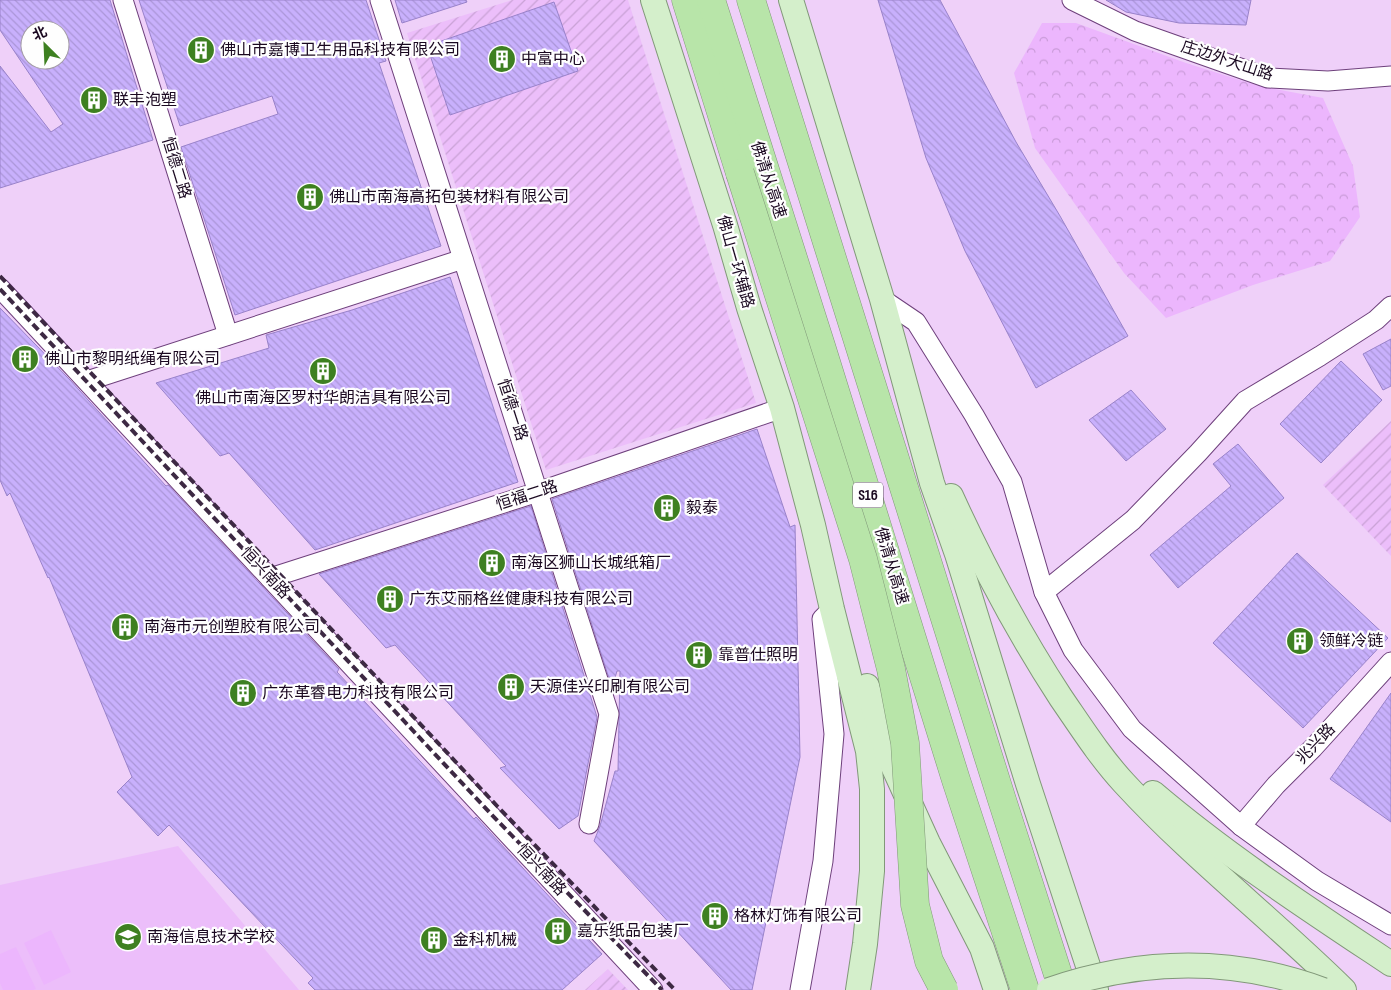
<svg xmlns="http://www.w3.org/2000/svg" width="1391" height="990" font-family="'Sofia Sans Condensed','Noto Sans SC',sans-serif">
  <defs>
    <pattern id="industrial-furrows" width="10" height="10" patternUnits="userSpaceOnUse" patternTransform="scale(1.25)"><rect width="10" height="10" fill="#ecbefa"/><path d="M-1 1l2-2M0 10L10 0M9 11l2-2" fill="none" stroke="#caa2d6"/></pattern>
    <pattern id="forest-crowns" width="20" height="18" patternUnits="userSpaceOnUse" patternTransform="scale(1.25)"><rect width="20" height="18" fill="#ecb6fd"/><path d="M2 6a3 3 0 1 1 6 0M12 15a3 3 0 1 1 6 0" fill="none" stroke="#ca9bd9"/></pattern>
    <pattern id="building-back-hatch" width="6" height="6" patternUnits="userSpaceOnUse" patternTransform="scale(1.25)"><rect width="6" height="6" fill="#c8b0fc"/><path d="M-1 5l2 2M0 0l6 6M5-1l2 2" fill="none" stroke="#ab96d8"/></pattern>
  </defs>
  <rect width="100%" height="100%" fill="#efd0f9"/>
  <polygon fill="#ecbefa" points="178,846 299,990 0,990 0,885"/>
  <g fill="url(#industrial-furrows)">
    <polygon points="512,0 628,0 756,403 546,470 407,33"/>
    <polygon points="1391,421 1391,556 1323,485"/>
    <polygon points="608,969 628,990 585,990"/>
  </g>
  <polygon fill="url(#forest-crowns)" points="1042,23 1076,23 1186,63 1259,86 1323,98 1353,166 1360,217 1330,261 1253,285 1166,318 1124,273 1035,148 1014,73"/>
  <g fill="#ecb6fd">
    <polygon points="51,930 71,972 44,985 24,943"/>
    <polygon points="16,947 36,989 33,990 3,990 0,983 0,954"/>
  </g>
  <g fill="url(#building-back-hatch)" stroke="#9982ca" fill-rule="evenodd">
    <path d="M 0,0 L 110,0 L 153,140 L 0,188 L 0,66 L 51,132 L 63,124 L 0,30 ZM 30,30 L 60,30 L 60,60 L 30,60 Z"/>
    <polygon points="139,0 366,0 386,61 379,63 441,246 235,315 181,147 278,114 272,96 180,126"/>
    <polygon points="395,0 466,0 467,2 402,23"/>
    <polygon points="878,0 940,0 1016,142 1060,216 1128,336 1036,388 965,251 926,158"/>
    <polygon points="1106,0 1251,0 1246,25 1179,23 1126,12"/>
    <polygon points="554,2 578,71 450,115 427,46"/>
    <polygon points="450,277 518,482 315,550 229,453 220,456 156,383 269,348 266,335 352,310"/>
    <polygon points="0,308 70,380 166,486 168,485 339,669 337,672 474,819 476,817 602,954 562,990 315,990 308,983 313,978 169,825 158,836 117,792 132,777 49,577 48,578 10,493 7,496 0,480"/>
    <polygon points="1391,339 1391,386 1383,390 1363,354"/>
    <polygon points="1341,361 1382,400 1321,463 1280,424"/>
    <polygon points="1131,390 1166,429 1126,461 1089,420"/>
    <polygon points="757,429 790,527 795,525 800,757 752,990 731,990 594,841 600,826 615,771 618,771 620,671 617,671 612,688 552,499"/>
    <polygon points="1238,444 1284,498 1178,588 1150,555 1231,486 1213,464"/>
    <polygon points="531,506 597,717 578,816 559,829 500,768 506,766 395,645 386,648 319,574"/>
    <polygon points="1297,553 1388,638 1303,728 1213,643"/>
    <polygon points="1391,693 1391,822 1330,779"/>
  </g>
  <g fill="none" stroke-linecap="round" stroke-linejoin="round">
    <g stroke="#6e407c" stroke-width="21">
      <g id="minor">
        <polyline points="123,0 228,335"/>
        <polyline points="380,0 609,714 589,824"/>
        <polyline points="1072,0 1135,31 1268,78 1328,81 1391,76"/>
        <polyline points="0,288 653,990"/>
        <polyline points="882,299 916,322 974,415 1012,482 1044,592 1073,650 1132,729 1241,826 1317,881 1391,925"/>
        <polyline points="87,381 463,259"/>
        <polyline points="270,578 538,492 782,408"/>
        <polyline points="1044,592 1133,520 1198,453 1245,401 1320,356 1376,320 1391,306"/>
        <polyline points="1241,826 1276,785 1313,748 1391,662"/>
        <polyline points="800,990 823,861 834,734 822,619 832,609"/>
      </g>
    </g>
    <g stroke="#819879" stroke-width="26">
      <g id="major">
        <polyline points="653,0 725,225 749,308 782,408 813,525 832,609 868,751 872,789 872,871 865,944 858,990"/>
        <polyline points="791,0 882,299 932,483 957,554 1028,784 1096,990"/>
        <path d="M 951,496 C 983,566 1019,634 1061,698 C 1081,727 1100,757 1124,783 C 1192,857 1272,919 1344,990"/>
        <polyline points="867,686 887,753 928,843 982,948 996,990"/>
        <path d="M 1153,793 C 1227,856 1310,910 1391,964"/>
      </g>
    </g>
    <g stroke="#819879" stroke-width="29">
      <g id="highway">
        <polyline points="686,0 740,173"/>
        <polyline points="711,0 821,346 956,780 1025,990"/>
        <polyline points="751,0 1002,800 1063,990"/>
      </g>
    </g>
    <use href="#minor" stroke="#fff" stroke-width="19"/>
    <use href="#major" stroke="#d4efcb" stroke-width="24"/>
    <use href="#highway" stroke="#b8e5a9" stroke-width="28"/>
    <g stroke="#3d2943" stroke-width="4" stroke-dasharray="8 4" stroke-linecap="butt">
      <polyline points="0,276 498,807 675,990"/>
      <polyline points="0,289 491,814 662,990"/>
    </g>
    <g stroke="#819879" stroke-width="26" stroke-linecap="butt">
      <path id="major-bridge" d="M 1049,990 C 1141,958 1231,956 1323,990"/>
    </g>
    <g stroke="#819879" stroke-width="29" stroke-linecap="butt">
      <polyline id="highway-bridge" points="740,173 863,559 891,669 905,743 915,905 929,961 944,990"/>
    </g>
    <use href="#major-bridge" stroke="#d4efcb" stroke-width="24"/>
    <use href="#highway-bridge" stroke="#b8e5a9" stroke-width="28"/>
  </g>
  <defs>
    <g id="building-disc" transform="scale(1.4375)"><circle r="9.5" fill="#3e8021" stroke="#fefefe"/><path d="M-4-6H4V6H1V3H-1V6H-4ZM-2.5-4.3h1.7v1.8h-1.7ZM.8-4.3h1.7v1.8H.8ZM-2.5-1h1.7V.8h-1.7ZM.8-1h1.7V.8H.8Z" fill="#fff"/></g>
    <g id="school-disc" transform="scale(1.4375)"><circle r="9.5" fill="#3e8021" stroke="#fefefe"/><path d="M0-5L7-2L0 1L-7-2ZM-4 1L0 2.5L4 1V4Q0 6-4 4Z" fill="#fff"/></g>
  </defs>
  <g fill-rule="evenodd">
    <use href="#building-disc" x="201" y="50"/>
    <use href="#building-disc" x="502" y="59"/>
    <use href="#building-disc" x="94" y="100"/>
    <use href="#building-disc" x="310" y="197"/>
    <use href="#building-disc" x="25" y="359"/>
    <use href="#building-disc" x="323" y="371"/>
    <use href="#building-disc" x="667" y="508"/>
    <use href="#building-disc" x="492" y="563"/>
    <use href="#building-disc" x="390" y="599"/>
    <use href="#building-disc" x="125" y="627"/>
    <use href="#building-disc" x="1300" y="641"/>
    <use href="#building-disc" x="699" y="655"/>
    <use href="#building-disc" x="511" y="687"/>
    <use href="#building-disc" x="243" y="693"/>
    <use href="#building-disc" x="715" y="916"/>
    <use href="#building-disc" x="558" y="931"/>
    <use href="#school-disc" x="128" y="937"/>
    <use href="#building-disc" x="434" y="940"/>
  </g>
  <g text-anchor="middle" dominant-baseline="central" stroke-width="4.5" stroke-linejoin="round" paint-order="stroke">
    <rect fill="#fefefe" stroke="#5e5263" stroke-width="1" x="853" y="482.5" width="30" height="25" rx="4"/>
    <g font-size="15" font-weight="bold" fill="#1a0820">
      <text x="868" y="495">S16</text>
    </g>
    <g font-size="16" fill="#1a0820" stroke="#fefefe" text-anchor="start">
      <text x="220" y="50">佛山市嘉博卫生用品科技有限公司</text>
      <text x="521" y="59">中富中心</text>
      <text x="113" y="100">联丰泡塑</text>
      <text x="329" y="197">佛山市南海高拓包装材料有限公司</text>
      <text x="44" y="359">佛山市黎明纸绳有限公司</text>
      <text x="323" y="398" text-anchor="middle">佛山市南海区罗村华朗洁具有限公司</text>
      <text x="686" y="508">毅泰</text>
      <text x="511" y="563">南海区狮山长城纸箱厂</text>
      <text x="409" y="599">广东艾丽格丝健康科技有限公司</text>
      <text x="144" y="627">南海市元创塑胶有限公司</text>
      <text x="1319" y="641">领鲜冷链</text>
      <text x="718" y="655">靠普仕照明</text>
      <text x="530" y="687">天源佳兴印刷有限公司</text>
      <text x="262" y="693">广东革睿电力科技有限公司</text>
      <text x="734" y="916">格林灯饰有限公司</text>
      <text x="577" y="931">嘉乐纸品包装厂</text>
      <text x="147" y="937">南海信息技术学校</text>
      <text x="453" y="940">金科机械</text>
    </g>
    <g font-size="16" fill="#1a0820" stroke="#fefefe">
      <text transform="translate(1227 61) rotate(18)">庄边外大山路</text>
      <text transform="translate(176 168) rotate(73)">恒德二路</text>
      <text transform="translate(768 180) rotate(72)">佛清从高速</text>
      <text transform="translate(735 262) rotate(74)">佛山一环辅路</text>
      <text transform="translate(512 410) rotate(72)">恒德一路</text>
      <text transform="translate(527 496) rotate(-18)">恒福二路</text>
      <text transform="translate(891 566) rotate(73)">佛清从高速</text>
      <text transform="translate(265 573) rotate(47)">恒兴南路</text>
      <text transform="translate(1316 744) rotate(-46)">兆兴路</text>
      <text transform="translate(541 870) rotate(47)">恒兴南路</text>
    </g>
  </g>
  <g transform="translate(45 45) rotate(336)"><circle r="24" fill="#fefefe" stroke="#a39ca5"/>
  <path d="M0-4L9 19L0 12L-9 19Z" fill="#3e8021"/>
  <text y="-8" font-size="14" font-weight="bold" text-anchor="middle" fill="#1a0820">北</text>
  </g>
</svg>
